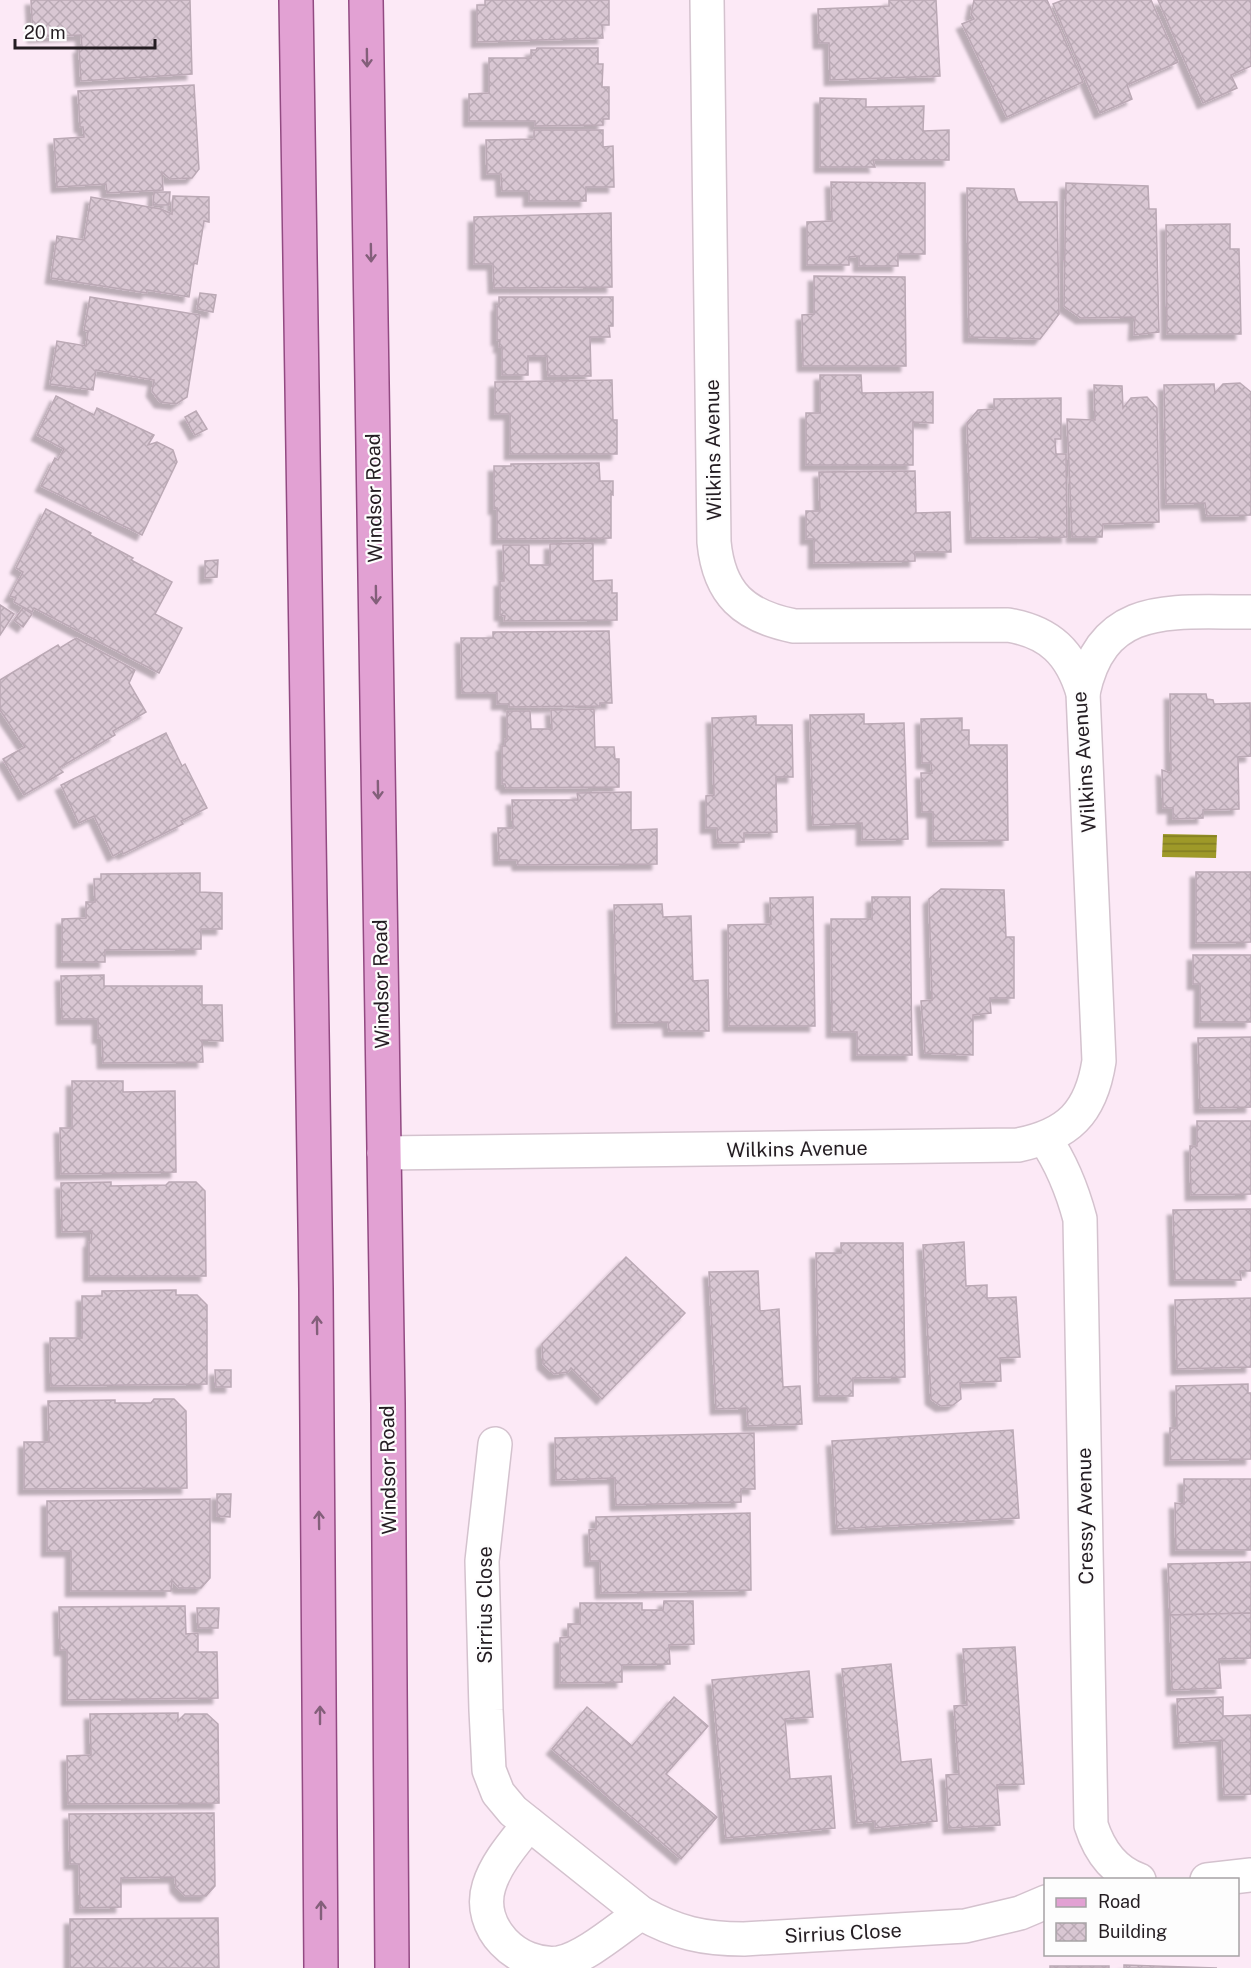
<svg xmlns="http://www.w3.org/2000/svg" width="1251" height="1968" font-family="'Public Sans',sans-serif">
  <defs>
    <pattern id="water-rules" width="6" height="5" patternUnits="userSpaceOnUse" patternTransform="scale(1.5)"><rect width="6" height="5" fill="#9e9928"/><path d="M0 2.5h6" fill="none" stroke="#817c22"/></pattern>
    <pattern id="building-cross-hatch" width="8" height="8" patternUnits="userSpaceOnUse" patternTransform="scale(1.5)"><rect width="8" height="8" fill="#d9c7d3"/><path d="M0 0l8 8M0 8l8-8" fill="none" stroke="#baaab5"/></pattern>
    <filter id="shadow"><feDropShadow dx="-5.5" dy="5.5" stdDeviation="1.5" flood-color="#0004"/></filter>
  </defs>
  <rect width="100%" height="100%" fill="#fce9f6"/>
  <polygon fill="url(#water-rules)" points="1163,834 1217,835 1216,858 1162,857"/>
  <g fill="url(#building-cross-hatch)" stroke="#bba9b5" stroke-width="1.5" filter="url(#shadow)">
    <polygon points="31,0 190,0 192,74 81,81 79,48 82,48 81,35 33,37"/>
    <polygon points="485,0 609,0 609,25 602,25 603,38 477,42 477,5 485,5"/>
    <polygon points="889,0 936,0 940,76 830,80 829,43 819,43 818,9 889,6"/>
    <polygon points="974,0 1047,0 1083,82 1007,117 962,24 974,19 971,14"/>
    <polygon points="1063,0 1151,0 1178,62 1127,85 1132,99 1100,113 1053,4"/>
    <polygon points="1158,0 1251,0 1251,66 1231,75 1237,88 1203,103"/>
    <polygon points="537,48 598,48 598,64 603,64 602,87 609,87 609,119 603,119 603,125 535,126 535,121 469,121 469,94 489,93 489,58 531,58 531,50 536,50"/>
    <polygon points="194,85 199,169 192,178 170,179 162,172 163,190 107,193 106,184 57,187 54,139 84,137 83,127 80,127 78,91"/>
    <polygon points="820,98 866,99 866,107 924,106 923,131 949,130 949,160 873,160 875,167 820,167"/>
    <polygon points="534,130 603,130 603,147 613,146 614,187 586,187 586,201 529,201 529,191 502,191 501,174 487,174 486,140 534,139"/>
    <polygon points="831,182 925,183 925,254 898,254 898,266 859,266 859,256 849,257 849,265 807,265 807,222 832,221"/>
    <polygon points="1066,183 1148,186 1149,209 1156,209 1159,332 1134,335 1135,317 1081,318 1064,306"/>
    <polygon points="967,188 1014,189 1018,202 1057,202 1059,314 1040,339 969,337"/>
    <polygon points="154,192 170,192 169,205 153,205"/>
    <polygon points="173,196 209,197 209,222 204,221 197,264 194,263 189,297 147,290 147,293 51,278 57,236 84,240 91,197 161,209 172,214"/>
    <polygon points="611,213 612,287 494,288 493,264 474,264 474,217"/>
    <polygon points="1230,224 1230,249 1239,249 1241,334 1167,334 1166,225"/>
    <polygon points="814,276 905,277 906,366 803,366 802,315 814,314"/>
    <polygon points="200,293 216,295 213,312 197,309"/>
    <polygon points="90,297 200,315 187,397 176,404 160,402 152,391 154,380 96,370 93,390 50,384 57,341 86,346 88,331 84,330"/>
    <polygon points="499,297 613,297 613,326 609,326 610,337 590,337 591,376 548,376 547,356 528,356 528,375 502,375 502,347 499,347 500,340 497,340 497,306 499,306"/>
    <polygon points="820,375 861,375 862,393 933,392 933,423 913,422 913,465 806,465 806,413 820,413"/>
    <polygon points="612,380 613,420 617,420 617,454 510,454 510,414 495,414 495,382"/>
    <polygon points="1240,383 1251,392 1251,515 1207,516 1205,503 1166,504 1164,385 1214,384 1215,393 1223,384"/>
    <polygon points="1094,385 1122,386 1123,408 1131,398 1147,397 1157,408 1159,522 1103,524 1102,537 1072,537 1067,419 1095,420"/>
    <polygon points="56,396 94,415 97,408 154,435 148,445 157,442 173,450 177,462 142,535 41,486 55,458 58,460 64,449 37,435"/>
    <polygon points="1061,398 1061,439 1055,439 1056,454 1066,454 1067,537 971,538 967,423 978,410 994,409 994,399"/>
    <polygon points="196,411 207,429 195,435 185,417"/>
    <polygon points="599,463 600,481 613,481 613,495 611,494 611,538 497,539 497,508 494,509 494,466 511,466 511,464"/>
    <polygon points="915,471 916,513 950,512 951,552 915,552 915,561 814,563 814,539 806,539 806,511 820,511 819,472"/>
    <polygon points="46,509 91,533 90,535 133,558 131,560 172,582 155,614 182,628 159,673 34,608 32,612 14,602 16,598 10,596 23,572 16,568"/>
    <polygon points="593,543 593,581 612,580 612,593 617,593 617,620 504,621 505,616 500,615 500,581 504,581 503,545 529,545 529,565 550,565 550,544"/>
    <polygon points="218,560 217,577 205,578 205,561"/>
    <polygon points="0,605 14,614 0,635"/>
    <polygon points="23,608 32,614 23,627 14,620"/>
    <polygon points="609,631 612,703 600,703 600,706 509,707 509,704 497,704 497,693 462,693 461,638 493,638 493,632"/>
    <polygon points="76,638 135,670 129,683 146,712 113,731 115,735 59,768 63,772 24,795 3,759 25,747 0,710 0,680 58,645 60,648"/>
    <polygon points="1170,694 1206,694 1207,699 1213,700 1214,704 1250,703 1251,756 1238,757 1239,809 1203,810 1203,818 1173,819 1173,808 1163,808 1162,770 1171,773"/>
    <polygon points="594,709 595,747 614,747 615,759 619,759 619,787 506,788 505,784 502,784 502,746 505,746 505,739 507,739 507,711 530,711 531,729 552,729 551,710"/>
    <polygon points="864,714 864,724 904,723 908,839 862,840 862,823 813,825 810,715"/>
    <polygon points="756,716 756,725 792,725 793,777 776,777 777,832 744,833 744,842 718,843 717,828 706,828 706,796 714,795 712,718"/>
    <polygon points="962,718 962,730 969,730 969,745 1007,745 1008,840 933,841 933,812 922,812 921,773 932,773 931,763 922,763 921,719"/>
    <polygon points="166,733 182,766 185,764 207,808 181,821 183,824 123,854 122,851 113,856 94,816 79,823 61,785"/>
    <polygon points="631,792 631,830 657,829 657,864 518,865 517,860 499,860 498,828 513,828 512,800 578,800 577,793"/>
    <polygon points="1196,872 1251,872 1251,942 1196,943"/>
    <polygon points="200,873 200,892 222,893 222,929 201,929 201,949 105,950 105,962 62,962 62,919 86,918 86,902 95,902 94,879 101,879 101,874"/>
    <polygon points="941,889 1004,890 1006,937 1014,937 1014,998 990,998 991,1013 973,1015 973,1055 925,1053 921,1001 932,1000 929,899"/>
    <polygon points="813,897 815,1026 729,1026 728,925 771,924 770,898"/>
    <polygon points="872,897 910,897 912,1055 857,1055 857,1032 832,1032 831,919 872,919"/>
    <polygon points="662,904 663,917 691,916 693,981 708,980 709,1031 669,1031 668,1022 617,1023 614,905"/>
    <polygon points="1193,955 1251,955 1251,1022 1200,1022 1200,984 1193,984"/>
    <polygon points="104,975 104,986 202,986 202,1005 222,1005 223,1041 202,1040 203,1062 103,1063 102,1038 98,1038 98,1019 62,1019 61,976"/>
    <polygon points="1251,1037 1251,1107 1200,1108 1198,1038"/>
    <polygon points="72,1081 123,1081 123,1092 175,1091 176,1172 61,1174 60,1128 72,1128"/>
    <polygon points="1197,1121 1251,1121 1251,1194 1191,1195 1190,1146 1197,1146"/>
    <polygon points="111,1182 111,1186 166,1185 169,1182 196,1182 205,1191 206,1276 89,1276 89,1242 91,1242 92,1231 62,1232 61,1183"/>
    <polygon points="1251,1209 1251,1271 1240,1271 1241,1280 1175,1280 1173,1210"/>
    <polygon points="964,1242 966,1286 987,1285 987,1298 1016,1297 1020,1357 1000,1358 1001,1381 960,1383 961,1399 953,1405 941,1406 931,1399 923,1245"/>
    <polygon points="841,1243 903,1243 905,1377 853,1378 853,1396 819,1396 816,1253 841,1253"/>
    <polygon points="626,1257 685,1313 602,1399 571,1368 568,1372 554,1374 543,1364 542,1344"/>
    <polygon points="758,1271 760,1311 779,1309 783,1387 800,1386 802,1424 748,1426 747,1408 716,1409 709,1272"/>
    <polygon points="176,1290 176,1295 197,1295 207,1305 207,1384 51,1386 50,1338 82,1338 82,1296 102,1296 102,1291"/>
    <polygon points="1251,1298 1251,1367 1177,1369 1175,1300"/>
    <polygon points="215,1370 231,1370 231,1387 216,1387"/>
    <polygon points="1248,1384 1248,1393 1251,1393 1251,1459 1170,1460 1170,1428 1177,1428 1176,1386"/>
    <polygon points="154,1399 174,1399 186,1411 187,1488 24,1489 24,1442 49,1442 48,1401 115,1400 115,1403 151,1403"/>
    <polygon points="1013,1430 1019,1518 837,1529 832,1441"/>
    <polygon points="754,1433 755,1489 741,1489 741,1502 616,1505 615,1478 556,1480 555,1438"/>
    <polygon points="1184,1479 1251,1479 1251,1550 1176,1550 1175,1503 1184,1504"/>
    <polygon points="217,1494 231,1494 230,1517 217,1516"/>
    <polygon points="210,1499 210,1578 201,1588 179,1588 172,1580 171,1591 71,1591 71,1551 47,1551 47,1501"/>
    <polygon points="750,1513 751,1590 601,1593 600,1561 590,1561 589,1530 596,1529 596,1517"/>
    <polygon points="1251,1562 1251,1613 1170,1615 1168,1564"/>
    <polygon points="664,1601 693,1601 694,1644 669,1645 670,1664 622,1665 622,1682 560,1683 560,1638 568,1637 568,1624 580,1624 580,1603 642,1603 642,1610 663,1610"/>
    <polygon points="185,1606 186,1634 198,1633 198,1652 217,1652 218,1698 67,1700 67,1650 60,1650 59,1607"/>
    <polygon points="197,1608 219,1608 218,1628 198,1628"/>
    <polygon points="1251,1613 1251,1658 1219,1659 1221,1688 1172,1690 1170,1615"/>
    <polygon points="1015,1647 1024,1784 997,1785 1000,1825 949,1828 946,1775 959,1774 954,1706 967,1705 963,1649"/>
    <polygon points="891,1664 901,1762 931,1759 937,1821 875,1828 875,1821 857,1823 842,1669"/>
    <polygon points="809,1671 813,1717 785,1719 790,1779 831,1776 835,1828 726,1838 712,1680"/>
    <polygon points="674,1697 708,1726 666,1774 717,1817 681,1859 552,1749 587,1707 632,1746"/>
    <polygon points="1223,1697 1223,1716 1251,1715 1251,1794 1224,1795 1222,1740 1179,1743 1177,1699"/>
    <polygon points="178,1713 178,1721 185,1714 207,1714 218,1724 219,1803 68,1804 67,1756 91,1755 90,1714"/>
    <polygon points="214,1813 215,1886 206,1896 185,1896 176,1887 175,1877 121,1878 121,1907 80,1908 79,1864 70,1864 69,1814"/>
    <polygon points="218,1918 219,1968 70,1968 70,1919"/>
    <polygon points="1124,1965 1217,1968 1124,1968"/>
    <rect x="1050" y="1966" width="59" height="2"/>
  </g>
  <g fill="none" stroke-linecap="round" stroke-linejoin="round">
    <g stroke="#d4c2ce" stroke-width="36">
      <g id="minor">
        <path d="M 1083,693 C 1103,599 1175,613 1251,612"/>
        <path d="M 1045,1139 C 1062,1164 1072,1189 1080,1219 L 1091,1825 C 1099,1850 1113,1871 1139,1880"/>
        <path d="M 384,1153 L 1018,1145 C 1068,1135 1091,1113 1099,1061 L 1083,693 C 1071,653 1050,632 1008,625 L 794,626 C 744,616 719,594 714,542 L 707,0"/>
        <path d="M 495,1444 L 482,1561 L 486,1710 L 489,1770 L 498,1793 L 513,1811 L 641,1913 C 677,1933 703,1939 744,1939 L 965,1926 L 1020,1913 L 1046,1902"/>
        <path d="M 529,1824 C 514,1843 496,1863 489,1886 C 476,1927 517,1968 559,1963 C 585,1958 619,1928 641,1913"/>
        <polyline points="1207,1880 1251,1875"/>
      </g>
    </g>
    <g stroke="#924a82" stroke-width="36">
      <g id="major">
        <polyline points="296,0 316,1289 321,1968"/>
        <polyline points="366,0 388,1404 392,1968"/>
      </g>
    </g>
    <use href="#minor" stroke="#fff" stroke-width="33"/>
    <use href="#major" stroke="#e2a1d3" stroke-width="33"/>
  </g>
  <defs><path id="oneway-shaft" d="M-6 0H5M1.5-3L5.5 0L1.5 3" fill="none" stroke-width="1.6" stroke-linecap="round" stroke-linejoin="round" transform="scale(1.5)"/></defs>
  <g stroke="#835f7a">
    <use href="#oneway-shaft" transform="translate(367 58) rotate(89)"/>
    <use href="#oneway-shaft" transform="translate(371 253) rotate(89)"/>
    <use href="#oneway-shaft" transform="translate(376 595) rotate(89)"/>
    <use href="#oneway-shaft" transform="translate(378 790) rotate(89)"/>
    <use href="#oneway-shaft" transform="translate(317 1325) rotate(-91)"/>
    <use href="#oneway-shaft" transform="translate(319 1520) rotate(-91)"/>
    <use href="#oneway-shaft" transform="translate(320 1715) rotate(-90)"/>
    <use href="#oneway-shaft" transform="translate(321 1910) rotate(-90)"/>
  </g>
  <g text-anchor="middle" dominant-baseline="central" stroke-width="4.5" stroke-linejoin="round" paint-order="stroke">
    <g font-size="20" fill="#241d22" stroke="#fdfdfd">
      <text transform="translate(713 450) rotate(-91)">Wilkins Avenue</text>
      <text transform="translate(374 498) rotate(-91)">Windsor Road</text>
      <text transform="translate(1084 762) rotate(-94)">Wilkins Avenue</text>
      <text transform="translate(381 984) rotate(-91)">Windsor Road</text>
      <text transform="translate(797 1149) rotate(-1)">Wilkins Avenue</text>
      <text transform="translate(388 1470) rotate(-91)">Windsor Road</text>
      <text transform="translate(1085 1516) rotate(-91)">Cressy Avenue</text>
      <text transform="translate(485 1605) rotate(-90)">Sirrius Close</text>
      <text transform="translate(843 1933) rotate(-3)">Sirrius Close</text>
    </g>
  </g>
  <rect x="1044" y="1878" width="195" height="78" fill="#fdfdfd" stroke="#a6a3a5" stroke-width="1.5"/>
  <rect x="1056" y="1898" width="30" height="9" fill="#e2a1d3" stroke="#a6a3a5" stroke-width="1.5"/>
  <text x="1098" y="1908" font-size="18" fill="#241d22">Road</text>
  <rect x="1056" y="1923" width="30" height="18" fill="url(#building-cross-hatch)" stroke="#a6a3a5" stroke-width="1.5"/>
  <text x="1098" y="1938" font-size="18" fill="#241d22">Building</text>
  <path d="M15 39v9h140v-9" fill="none" stroke="#241d22" stroke-width="3"/>
  <text x="24" y="39" font-size="18" fill="#241d22" stroke="#fdfdfd" stroke-width="4.5" paint-order="stroke">20 m</text>
</svg>
